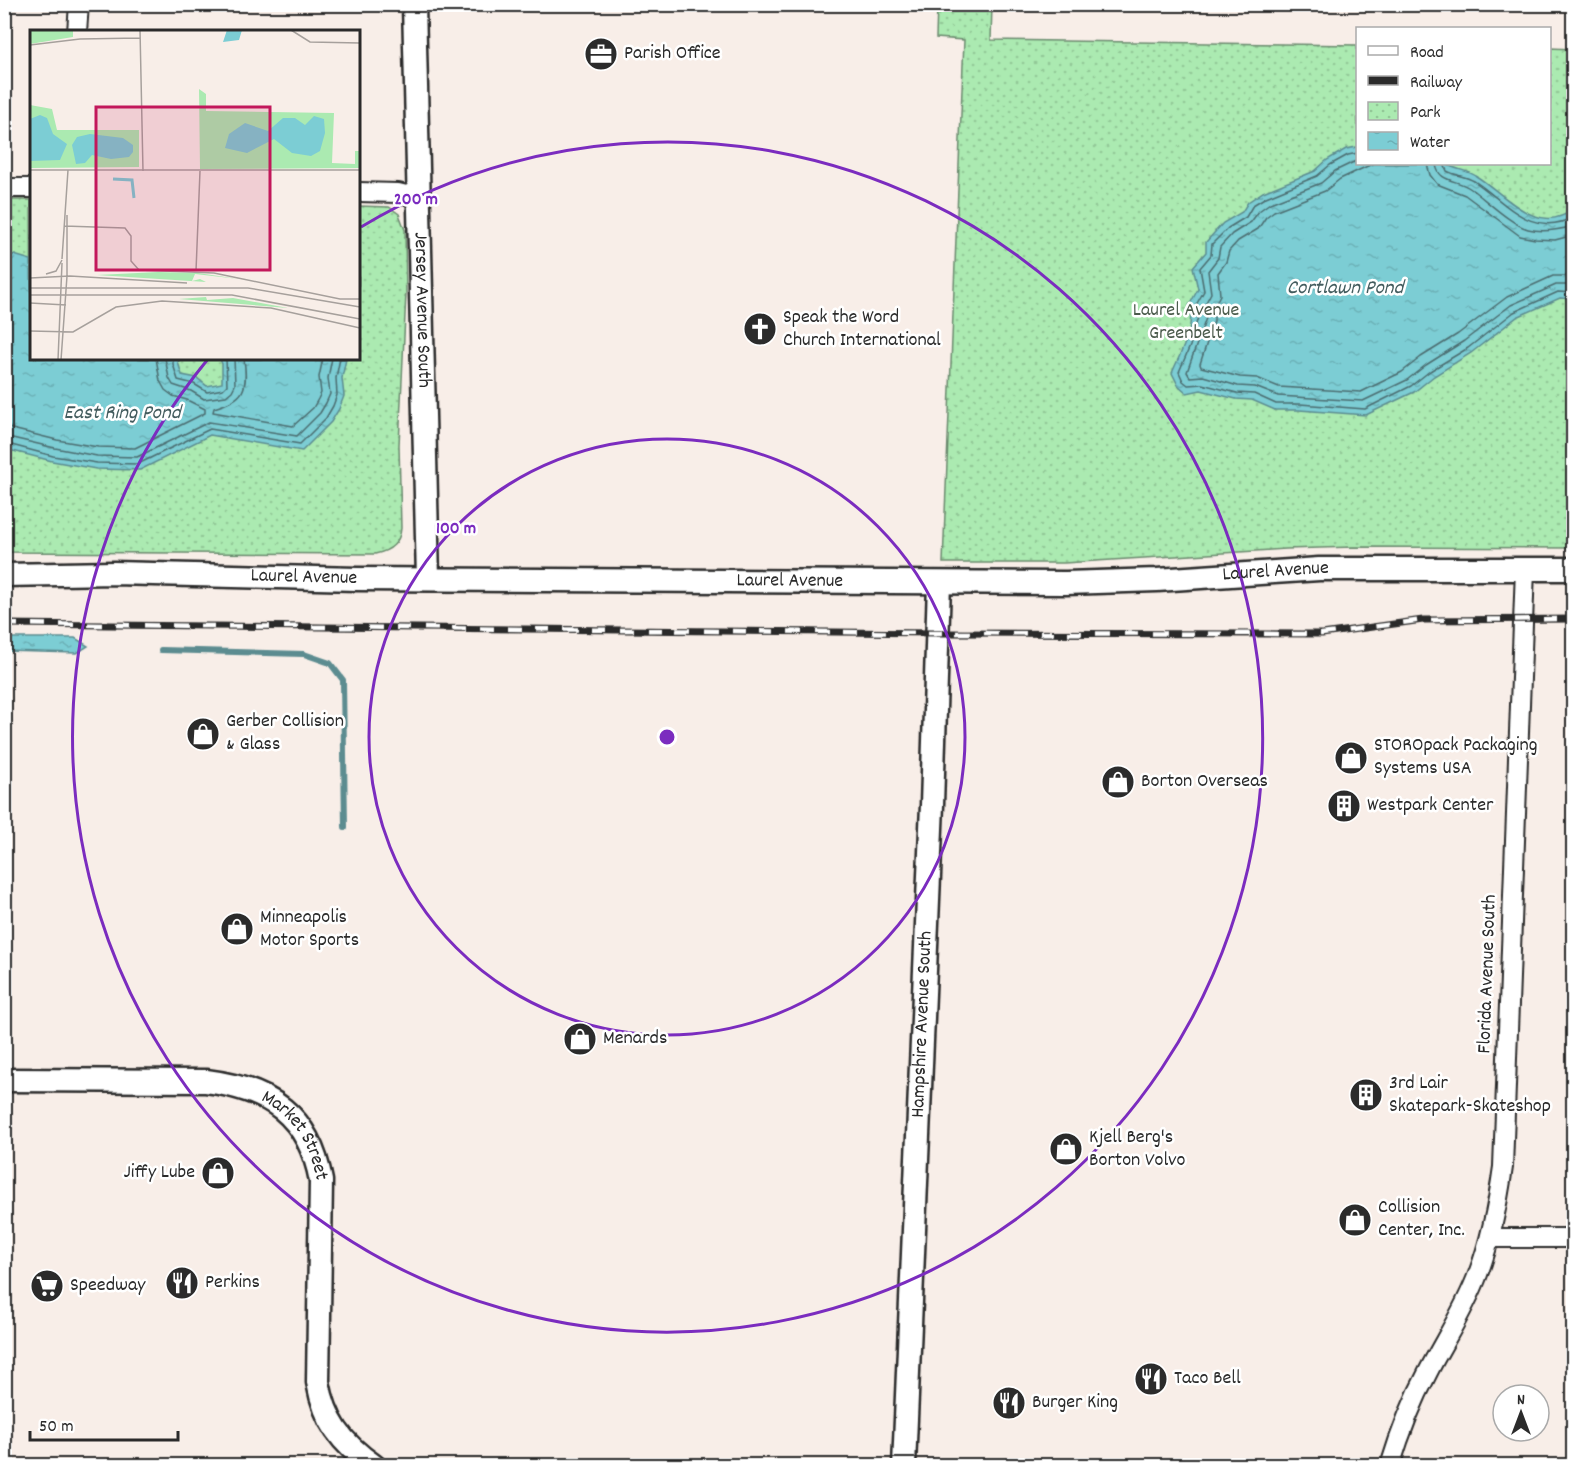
<svg xmlns="http://www.w3.org/2000/svg" width="1578" height="1470" font-family="Dekko,sans-serif">
  <defs>
    <pattern id="park-dots" width="8" height="8" patternUnits="userSpaceOnUse" patternTransform="scale(1.5)"><rect width="8" height="8" fill="#abeab1"/><path d="M2 2h.1M6 6h.1" fill="none" stroke="#93c998" stroke-width="1.8" stroke-linecap="round"/></pattern>
    <pattern id="water-ripples" width="26" height="14" patternUnits="userSpaceOnUse" patternTransform="scale(1.5)"><rect width="26" height="14" fill="#7ccdd4"/><path d="M2 4q2-2 4 0t4 0M15 11q2-2 4 0t4 0" fill="none" stroke="#6bb0b6"/></pattern>
  </defs>
  <rect width="100%" height="100%" fill="#f8eee8"/>
  <filter id="ink" filterUnits="userSpaceOnUse"><feTurbulence type="fractalNoise" baseFrequency=".0167" numOctaves="2"/><feDisplacementMap in="SourceGraphic" scale="12" xChannelSelector="R" yChannelSelector="G"/><feConvolveMatrix kernelMatrix="1 2 1 2 8 2 1 2 1" color-interpolation-filters="sRGB"/></filter>
  <g filter="url(#ink)">
    <g fill="url(#park-dots)" stroke="#6b8a6e" stroke-width="1.5">
      <polygon points="992,4 991,40 1357,45 1358,164 1550,164 1550,48 1573,49 1573,548 1353,547 1286,549 1064,563 943,563 964,40 936,38 937,5"/>
      <path d="M 4,200 L 31,200 L 32,358 L 358,358 L 359,206 L 389,207 L 399,214 L 405,230 L 406,293 L 399,445 L 401,528 C 400,544 390,551 375,554 L 5,552 Z"/>
    </g>
    <g fill="url(#water-ripples)" stroke="#5c8c90" stroke-width="1.5">
      <path d="M 1357,147 L 1358,164 L 1446,164 C 1456,170 1467,170 1476,176 C 1504,193 1538,238 1573,209 L 1573,299 L 1560,298 L 1517,317 L 1471,353 L 1434,376 L 1414,392 L 1366,415 L 1299,410 L 1275,410 L 1252,400 L 1236,399 L 1201,390 L 1187,393 L 1178,385 L 1172,373 C 1180,354 1196,326 1189,306 L 1198,289 L 1193,267 L 1206,252 L 1206,242 L 1223,223 L 1242,212 L 1248,202 L 1263,192 L 1315,171 L 1327,160 L 1346,149 Z"/>
      <polygon points="4,252 31,260 32,358 180,359 178,362 182,375 197,378 207,386 222,383 222,364 220,359 346,359 342,378 344,396 339,409 331,422 302,451 210,435 140,470 96,469 52,461 5,449"/>
      <polygon points="5,638 75,638 88,646 77,653 5,651"/>
    </g>
    <g fill="none" stroke-linecap="round" stroke-linejoin="round">
      <g stroke="#4b6c6f" stroke-width="1.5">
        <polyline points="1358,153 1348,155 1330,165 1317,176 1266,197 1253,205 1246,217 1228,228 1212,244 1211,255 1200,268 1204,291 1196,305 1198,317 1190,346 1179,372 1183,381 1188,385 1202,384 1237,393 1254,394 1276,404 1300,404 1365,409 1411,386 1430,371 1468,348 1514,312 1558,292 1574,293"/>
        <polyline points="1358,160 1335,171 1321,183 1270,203 1259,211 1251,222 1232,234 1220,247 1218,258 1208,271 1211,293 1204,306 1206,318 1187,372 1190,377 1203,376 1238,386 1255,387 1278,396 1363,401 1407,380 1426,365 1464,341 1511,305 1556,285 1574,285"/>
        <polyline points="1372,164 1340,179 1325,191 1274,211 1266,217 1258,229 1238,241 1229,251 1226,262 1218,273 1220,295 1214,306 1214,321 1200,364 1201,367 1240,377 1257,378 1279,387 1361,392 1402,372 1421,357 1458,334 1507,297 1553,276 1574,276"/>
        <polyline points="1427,164 1430,175 1437,184 1465,195 1520,236 1535,239 1555,240 1574,235"/>
        <path d="M 1436,164 C 1438,183 1458,179 1471,189 C 1485,199 1512,225 1528,229 C 1543,233 1559,230 1574,226"/>
        <path d="M 1444,164 L 1447,171 C 1456,176 1466,176 1474,181 C 1506,202 1531,239 1574,217"/>
        <polyline points="165,358 169,378 173,385 191,391 204,399 226,396 232,391 235,385 234,358"/>
        <polyline points="173,358 173,364 178,380 194,384 207,392 223,389 227,385 226,358"/>
        <path d="M 244,358 C 248,390 245,399 214,408 L 213,412 L 293,426 L 313,408 L 318,399 L 321,393 L 319,377 L 323,358"/>
        <polyline points="4,427 57,440 98,447 135,448 205,413 205,409 187,400 173,396 165,390 160,381 156,358"/>
        <polyline points="4,436 55,448 97,456 137,457 209,422 297,436 320,413 326,403 330,394 328,378 332,358"/>
        <polyline points="4,443 53,456 97,463 138,464 210,429 300,444 326,418 333,406 337,395 336,378 340,358"/>
      </g>
      <polyline stroke="#5c8c90" stroke-width="6" points="161,650 304,654 330,663 343,680 345,827"/>
      <g stroke="#2b2b2b" stroke-width="22">
        <g id="minor">
          <polyline points="77,32 79,4"/>
          <polyline points="4,188 32,188"/>
          <polyline points="358,192 398,193 419,198"/>
          <polyline points="1490,1238 1574,1238"/>
          <path d="M 1390,1466 C 1400,1433 1412,1402 1428,1372 C 1445,1339 1465,1309 1478,1274 C 1491,1240 1498,1203 1503,1167 L 1525,569"/>
        </g>
      </g>
      <g stroke="#2b2b2b" stroke-width="27">
        <g id="tertiary">
          <path id="s1" d="M 414,4 L 428,579"/>
          <path id="s2" d="M 4,575 L 114,573 L 357,579 L 1066,583 L 1157,580 L 1319,569 L 1574,569"/>
          <path id="s3" d="M 4,1080 L 206,1081 C 270,1089 309,1115 321,1181 L 318,1382 C 325,1421 341,1443 374,1466"/>
          <path id="s4" d="M 904,1466 L 932,805 L 939,583"/>
        </g>
      </g>
      <use href="#minor" stroke="#fff" stroke-width="18"/>
      <use href="#tertiary" stroke="#fff" stroke-width="22"/>
      <g stroke="#2b2b2b" stroke-width="7">
        <polyline id="rail" points="4,624 938,633 1322,634 1423,620 1574,619"/>
      </g>
      <use href="#rail" stroke="#fff" stroke-width="4.5" stroke-dasharray="14" stroke-linecap="butt"/>
    </g>
  </g>
  <g fill="none" stroke="#7b2cbf" stroke-width="3">
    <circle cx="667" cy="737" r="298"/>
    <path d="M361 227A595 595 0 1 1 208 359"/>
  </g>
  <defs>
    <g id="office-disc" transform="scale(1.725)"><circle r="9.5" fill="#2b2b2b" stroke="#fff"/><path d="M-6-3h4V-5.5h4V-3h4V5H-6ZM-1-4.5V-3h2v-1.5ZM-6 0V1H6V0Z" fill="#fff"/></g>
    <g id="church-disc" transform="scale(1.725)"><circle r="9.5" fill="#2b2b2b" stroke="#fff"/><path d="M-1.2-6h2.4v3.5h3.3v2.4h-3.3V6h-2.4V-.1h-3.3v-2.4h3.3Z" fill="#fff"/></g>
    <g id="shop-disc" transform="scale(1.725)"><circle r="9.5" fill="#2b2b2b" stroke="#fff"/><path d="M-5-2.5h2.3a2.7 3.5 0 0 1 5.4 0H5L5.5 6h-11ZM-1.5-2.5h3a1.5 2.3 0 0 0-3 0Z" fill="#fff"/></g>
    <g id="building-disc" transform="scale(1.725)"><circle r="9.5" fill="#2b2b2b" stroke="#fff"/><path d="M-4-6H4V6H1V3H-1V6H-4ZM-2.5-4.3h1.7v1.8h-1.7ZM.8-4.3h1.7v1.8H.8ZM-2.5-1h1.7V.8h-1.7ZM.8-1h1.7V.8H.8Z" fill="#fff"/></g>
    <g id="restaurant-disc" transform="scale(1.725)"><circle r="9.5" fill="#2b2b2b" stroke="#fff"/><path d="M-5-6h1v4h1v-4h1v4h1v-4h1v5L-1.5 .5V6h-2V.5L-5-1ZM5-6V6H3V1.5H1.5Q1.5-4 5-6Z" fill="#fff"/></g>
    <g id="supermarket-disc" transform="scale(1.725)"><circle r="9.5" fill="#2b2b2b" stroke="#fff"/><path d="M-6-5.5h2.5l.6 2H6L4.5 2H-2.5L-4.4-4H-6ZM-1.5 3.2a1.3 1.3 0 1 0 .1 0ZM3 3.2a1.3 1.3 0 1 0 .1 0Z" fill="#fff"/></g>
  </defs>
  <g fill-rule="evenodd">
    <use href="#office-disc" x="601" y="54"/>
    <use href="#church-disc" x="760" y="329"/>
    <use href="#shop-disc" x="203" y="734"/>
    <use href="#shop-disc" x="1351" y="758"/>
    <use href="#shop-disc" x="1118" y="782"/>
    <use href="#building-disc" x="1344" y="806"/>
    <use href="#shop-disc" x="237" y="929"/>
    <use href="#shop-disc" x="580" y="1039"/>
    <use href="#building-disc" x="1366" y="1095"/>
    <use href="#shop-disc" x="1066" y="1149"/>
    <use href="#shop-disc" x="218" y="1173"/>
    <use href="#shop-disc" x="1355" y="1220"/>
    <use href="#restaurant-disc" x="182" y="1283"/>
    <use href="#supermarket-disc" x="47" y="1286"/>
    <use href="#restaurant-disc" x="1151" y="1379"/>
    <use href="#restaurant-disc" x="1009" y="1403"/>
  </g>
  <g text-anchor="middle" dominant-baseline="central" stroke-width="5" stroke-linejoin="round" paint-order="stroke">
    <g font-size="20" fill="#2b2b2b" stroke="#fff" text-anchor="start">
      <text x="624" y="54">Parish Office</text>
      <text x="783" y="318">Speak the Word<tspan x="783" dy="23">Church International</tspan></text>
      <text x="226" y="722">Gerber Collision<tspan x="226" dy="23">&amp; Glass</tspan></text>
      <text x="1374" y="746">STOROpack Packaging<tspan x="1374" dy="23">Systems USA</tspan></text>
      <text x="1141" y="782">Borton Overseas</text>
      <text x="1367" y="806">Westpark Center</text>
      <text x="260" y="918">Minneapolis<tspan x="260" dy="23">Motor Sports</tspan></text>
      <text x="603" y="1039">Menards</text>
      <text x="1389" y="1084">3rd Lair<tspan x="1389" dy="23">Skatepark-Skateshop</tspan></text>
      <text x="1089" y="1138">Kjell Berg's<tspan x="1089" dy="23">Borton Volvo</tspan></text>
      <text x="195" y="1173" text-anchor="end">Jiffy Lube</text>
      <text x="1378" y="1208">Collision<tspan x="1378" dy="23">Center, Inc.</tspan></text>
      <text x="205" y="1283">Perkins</text>
      <text x="70" y="1286">Speedway</text>
      <text x="1174" y="1379">Taco Bell</text>
      <text x="1032" y="1403">Burger King</text>
    </g>
    <g font-size="20" fill="#2b2b2b" stroke="#fff">
      <text stroke="none"><textPath href="#s1" startOffset="306">Jersey Avenue South</textPath></text>
      <text stroke="none"><textPath href="#s2" startOffset="1272">Laurel Avenue</textPath></text>
      <text stroke="none"><textPath href="#s2" startOffset="300">Laurel Avenue</textPath></text>
      <text stroke="none"><textPath href="#s2" startOffset="786">Laurel Avenue</textPath></text>
      <text transform="translate(1488 974) rotate(-88)">Florida Avenue South</text>
      <text stroke="none"><textPath href="#s4" startOffset="442">Hampshire Avenue South</textPath></text>
      <text stroke="none"><textPath href="#s3" startOffset="314">Market Street</textPath></text>
    </g>
    <g font-size="20" fill="#4b5b4c" stroke="#fff">
      <text x="1186" y="311">Laurel Avenue<tspan x="1186" dy="23">Greenbelt</tspan></text>
    </g>
    <g font-size="21" font-style="italic" fill="#435c5e" stroke="#fff">
      <text x="1345" y="289">Cortlawn Pond</text>
      <text x="122" y="414">East Ring Pond</text>
    </g>
  </g>
  <g transform="translate(30 30)">
    <rect width="330" height="330" fill="#f8eee8"/>
    <path d="M 128,242 L 168,243 L 209,249 L 165,244 L 162,251 L 170,249 L 176,252 L 67,245 ZM 176,267 L 177,270 L 203,268 L 258,278 L 149,269 Z" fill="#abeab1"/>
    <path d="M 0,0 L 43,0 L 43,7 L 0,14 ZM 169,59 L 176,64 L 176,81 L 304,83 L 302,133 L 325,134 L 325,121 L 330,121 L 330,138 L 170,139 ZM 0,75 L 22,79 L 27,100 L 109,100 L 109,137 L 0,138 Z" fill="#abeab1"/>
    <path d="M 197,0 L 212,0 L 209,10 L 193,12 ZM 10,85 L 17,88 L 23,104 L 37,114 L 30,130 L 0,131 L 0,89 ZM 284,86 L 294,89 L 295,103 L 290,121 L 281,126 L 262,123 L 244,109 L 217,123 L 195,118 L 199,104 L 215,93 L 238,101 L 253,88 L 265,88 L 275,95 ZM 60,104 L 93,108 L 103,115 L 103,122 L 99,127 L 81,129 L 62,125 L 55,133 L 46,134 L 42,115 L 47,107 Z" fill="#7ccdd4"/>
    <path fill="none" stroke="#7ccdd4" stroke-width="3" d="M 83,149 L 102,150 L 104,168"/>
    <path fill="none" stroke="#a6a09c" stroke-width="1.5" d="M 110,0 L 113,141M 261,0 L 280,12 L 330,13M 0,15 L 50,9 L 110,8M 0,140 L 330,140M 34,196 L 95,198 L 101,206 L 101,231 L 109,240 L 184,243 L 310,269 L 330,269M 32,229 L 38,140M 166,241 L 170,141M 16,244 L 26,241 L 32,230M 37,246 L 37,185M 0,248 L 40,246 L 157,253M 0,258 L 218,258 L 330,277M 0,265 L 202,265 L 330,289M 0,273 L 36,275M 0,301 L 43,302 L 86,277 L 132,271 L 241,278 L 330,298M 28,330 L 32,233M 31,330 L 37,246"/>
    <path fill="#c2185b" fill-opacity="0.15" stroke="#c2185b" stroke-width="3" d="M 66,77 L 240,77 L 240,240 L 66,240 Z"/>
    <rect width="330" height="330" fill="none" stroke="#2b2b2b" stroke-width="3"/>
  </g>
  <circle cx="667" cy="737" r="9" fill="#7b2cbf" stroke="#fff" stroke-width="3"/>
  <g font-size="18" text-anchor="middle" font-weight="bold" fill="#7b2cbf" stroke="#fff" stroke-width="5" stroke-linejoin="round" paint-order="stroke">
    <text x="416" y="204">200 m</text>
    <text x="456" y="533">100 m</text>
  </g>
  <rect width="1578" height="1470" fill="none" stroke="#fff" stroke-width="24"/>
  <rect x="12" y="12" width="1554" height="1446" fill="none" stroke="#2b2b2b" stroke-width="2" filter="url(#ink)"/>
  <rect x="1356" y="27" width="195" height="138" fill="#ffffff" stroke="#aaaaaa" stroke-width="1.5"/>
  <rect x="1368" y="46" width="30" height="9" fill="#ffffff" stroke="#aaaaaa" stroke-width="1.5"/>
  <text x="1410" y="57" font-size="18" fill="#2b2b2b">Road</text>
  <rect x="1368" y="76" width="30" height="9" fill="#2b2b2b" stroke="#aaaaaa" stroke-width="1.5"/>
  <text x="1410" y="87" font-size="18" fill="#2b2b2b">Railway</text>
  <rect x="1368" y="102" width="30" height="18" fill="url(#park-dots)" stroke="#aaaaaa" stroke-width="1.5"/>
  <text x="1410" y="117" font-size="18" fill="#2b2b2b">Park</text>
  <rect x="1368" y="132" width="30" height="18" fill="url(#water-ripples)" stroke="#aaaaaa" stroke-width="1.5"/>
  <text x="1410" y="147" font-size="18" fill="#2b2b2b">Water</text>
  <g transform="translate(1521 1413)"><circle r="28" fill="#ffffff" stroke="#aaaaaa" stroke-width="1.5"/>
  <path d="M0-4.5L10 22L0 15L-10 22Z" fill="#2b2b2b"/>
  <text y="-9" font-size="16" font-weight="bold" text-anchor="middle" fill="#2b2b2b">N</text>
  </g>
  <path d="M30 1431v9h148v-9" fill="none" stroke="#2b2b2b" stroke-width="3"/>
  <text x="39" y="1431" font-size="18" fill="#2b2b2b" stroke="#ffffff" stroke-width="4.5" paint-order="stroke">50 m</text>
</svg>
